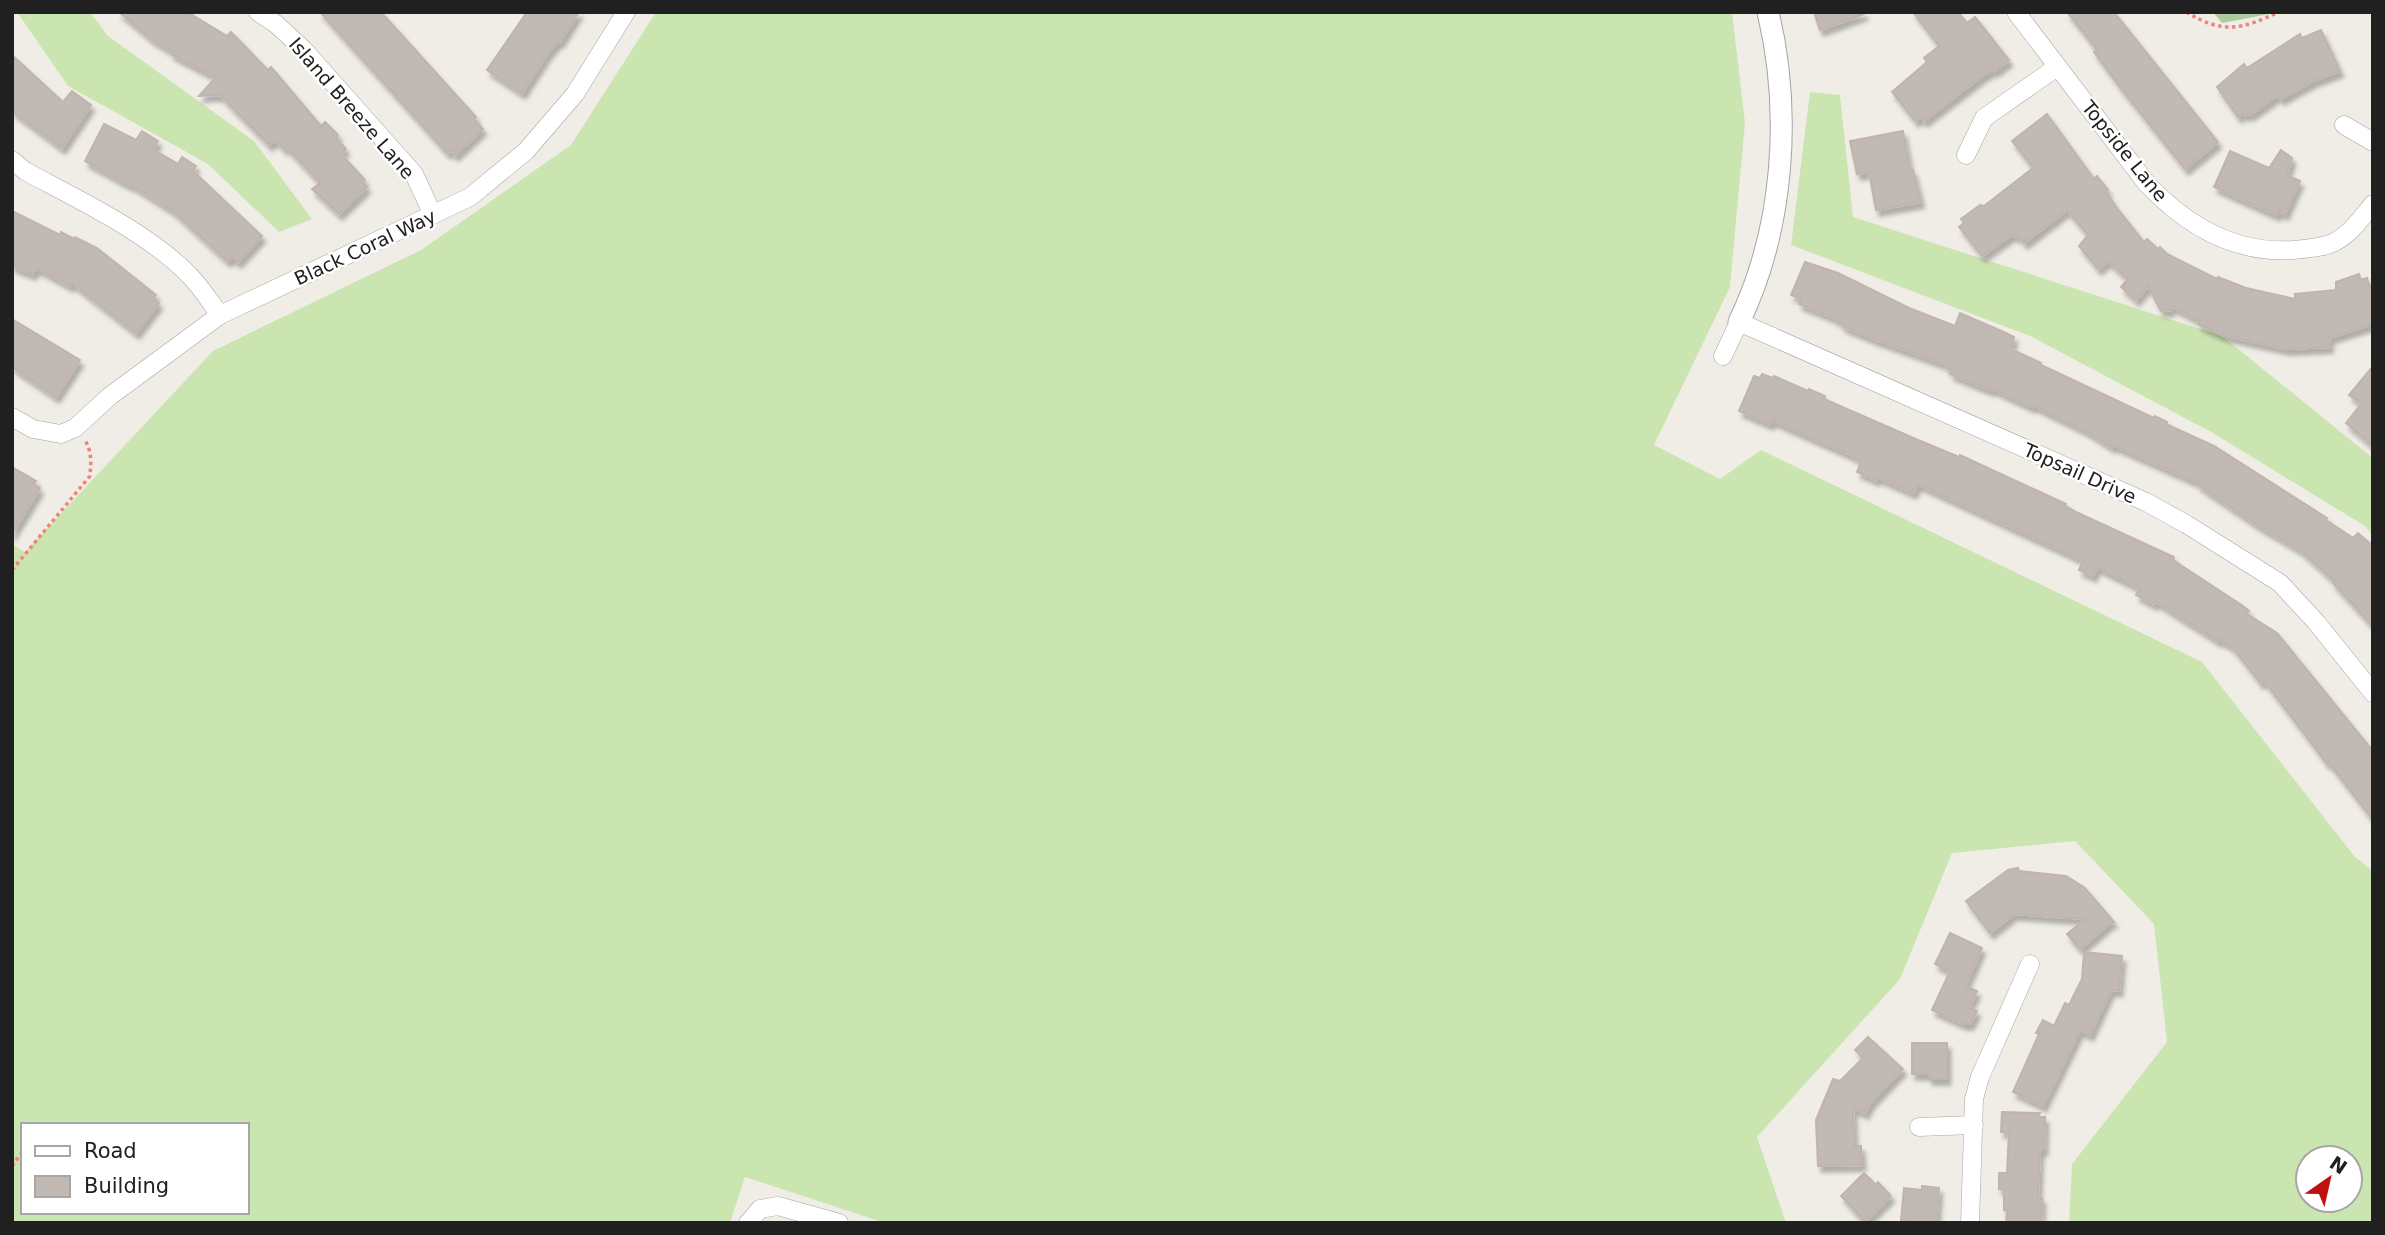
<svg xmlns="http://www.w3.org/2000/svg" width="2385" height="1235" font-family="'DejaVu Sans',sans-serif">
  <defs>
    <filter id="shadow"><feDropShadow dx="3.5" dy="6" stdDeviation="2" flood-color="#0004"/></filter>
  </defs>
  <rect width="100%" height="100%" fill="#f0ede7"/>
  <g fill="#cbe5b1" fill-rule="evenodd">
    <polygon points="17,12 90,12 108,36 254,141 312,219 279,232 208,164 68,86"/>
    <path d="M 656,12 L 1732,12 L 1745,123 L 1730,287 L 1654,445 L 1720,479 L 1761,450 L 2202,662 L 2355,857 L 2373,871 L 2373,1223 L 2069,1223 L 2072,1164 L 2167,1042 L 2154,924 L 2075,841 L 1952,853 L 1900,979 L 1757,1137 L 1786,1223 L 885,1223 L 745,1177 L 730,1223 L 12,1223 L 12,544 L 25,552 L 213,351 L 421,250 L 571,145 ZM 23,1125 L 247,1125 L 247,1212 L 23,1212 ZM 2350,1158 L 2350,1200 L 2308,1200 L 2308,1158 Z"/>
    <polygon points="1810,92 1840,95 1853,217 2222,336 2373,458 2373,536 2365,526 2213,433 2030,336 1791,245"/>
  </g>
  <polygon fill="#accc9f" points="2213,12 2280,12 2222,23"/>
  <g fill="#c0b9b4" stroke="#c0b4ab" stroke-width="2" filter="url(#shadow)">
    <polygon points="119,12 180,12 188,16 189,13 227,36 231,32 268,70 271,67 321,126 325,122 338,135 336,138 346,149 341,154 365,180 362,183 367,187 339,214 312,189 320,183 286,147 284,149 275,140 269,145 220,95 199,96 216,77 171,54 173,52 151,39"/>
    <polygon points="320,12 381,12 476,117 474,119 483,129 455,155 450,150 447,153"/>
    <polygon points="527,12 579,12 560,42 558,41 548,53 522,93 487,70"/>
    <polygon points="1814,12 1864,12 1864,14 1820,30"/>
    <polygon points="1913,12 1958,12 1967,23 1975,17 2009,60 1995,71 1994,69 1981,77 1924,121 1921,117 1915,121 1892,92 1927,62 1924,58 1939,46"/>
    <polygon points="2067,12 2114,12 2218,142 2185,169 2122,90 2094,52 2097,50"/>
    <polygon points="2321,30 2340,71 2313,81 2281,99 2278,95 2250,115 2248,113 2245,115 2243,113 2238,117 2217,87 2244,64 2247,68 2300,34 2302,38"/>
    <polygon points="12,55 63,102 72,91 91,105 62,148 12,111"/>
    <polygon points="2047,114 2094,179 2097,176 2108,190 2106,192 2117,208 2144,242 2147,239 2158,249 2160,247 2167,254 2217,279 2218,277 2246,288 2295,299 2295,294 2336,290 2336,282 2359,274 2361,280 2367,278 2373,296 2373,324 2329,338 2330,347 2286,349 2222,335 2198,324 2200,321 2172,306 2171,310 2161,311 2148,286 2136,300 2121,287 2128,279 2108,261 2098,269 2079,246 2088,235 2067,210 2024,243 2018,235 2016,237 2013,234 1982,256 1959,227 1964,223 1961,219 1980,205 1984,206 2033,168 2012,141"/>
    <polygon points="104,124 136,140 142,131 158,141 153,149 178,164 182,157 196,166 193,171 262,236 238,262 232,257 227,261 173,211 130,184 129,185 85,161"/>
    <polygon points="1903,131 1910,170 1913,170 1921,202 1876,210 1869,172 1857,174 1850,141"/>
    <polygon points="2281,150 2292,158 2287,175 2300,181 2285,214 2278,211 2277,215 2214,187 2230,151 2269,168"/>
    <polygon points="12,211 60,235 61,232 74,239 75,237 97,248 156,295 153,299 159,303 136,333 72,283 70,286 37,268 32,274 12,266"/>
    <polygon points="1805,262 1838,273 1909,308 1955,326 1960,313 2006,333 2014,337 2011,349 2041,363 2041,365 2154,418 2155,416 2167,422 2166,424 2214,446 2327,518 2326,520 2353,538 2358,533 2373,546 2373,627 2333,583 2334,581 2300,550 2257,525 2198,485 2199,483 2113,445 2112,447 2084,430 2033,405 2032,407 1991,388 1990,390 1950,374 1952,370 1946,368 1947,365 1874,339 1842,326 1843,324 1832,317 1799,304 1801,299 1791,295"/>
    <polygon points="12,319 80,360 56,397 12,367"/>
    <polygon points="2373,366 2373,446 2346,423 2361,404 2349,395"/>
    <polygon points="1762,374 1773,378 1774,376 1808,391 1809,389 1825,396 1824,399 1918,440 1959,457 1960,455 2066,504 2065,506 2076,512 2174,557 2173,560 2243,606 2249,611 2247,614 2277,633 2373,751 2373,820 2328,762 2326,763 2318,752 2264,681 2260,683 2233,648 2219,639 2218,641 2155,601 2154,604 2136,595 2140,588 2097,567 2093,576 2079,570 2083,560 2074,556 1918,484 1913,493 1878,477 1876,480 1857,472 1861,462 1851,455 1772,420 1770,424 1739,411 1754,376 1760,378"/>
    <polygon points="12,467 36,481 33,484 40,488 12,534"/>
    <polygon points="2018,868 2019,871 2066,876 2085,888 2114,922 2111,922 2080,949 2067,934 2085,919 2014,914 1990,933 1966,901 2008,870"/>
    <polygon points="1950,933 1982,948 1965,986 1977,991 1969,1007 1977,1011 1970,1024 1964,1024 1932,1010 1950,971 1935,964"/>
    <polygon points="2084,952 2122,956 2119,991 2111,990 2090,1035 2080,1030 2043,1106 2013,1092 2039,1034 2036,1033 2043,1020 2054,1026 2065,1003 2069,1005 2082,979"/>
    <polygon points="1868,1037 1903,1069 1871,1102 1865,1113 1853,1108 1854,1146 1861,1146 1862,1165 1818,1166 1816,1120 1833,1079 1840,1081 1863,1058 1855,1050"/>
    <polygon points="1912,1043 1947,1043 1947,1079 1929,1079 1929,1074 1912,1074"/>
    <polygon points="2002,1112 2040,1113 2038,1117 2045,1117 2044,1150 2040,1150 2038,1197 2042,1198 2041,1223 2006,1223 2007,1211 2004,1210 2004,1190 1999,1189 1999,1173 2007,1173 2009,1132 2001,1132"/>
    <polygon points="1864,1173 1876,1185 1878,1182 1891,1196 1865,1222 1841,1196"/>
    <polygon points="1922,1186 1939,1188 1936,1223 1910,1223 1911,1220 1901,1220 1904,1188 1922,1190"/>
  </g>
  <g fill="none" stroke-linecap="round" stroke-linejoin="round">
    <g stroke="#a4a4a4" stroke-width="19">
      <g id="minor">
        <polyline points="258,12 276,24 304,50 414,174 433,215"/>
        <path d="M 2016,12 L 2147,184 C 2186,225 2235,254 2293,250 C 2305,249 2319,248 2330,244 C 2349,237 2361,218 2373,204"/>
        <polyline points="2344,125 2373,142"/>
        <polyline points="1966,155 1984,118 2057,67"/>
        <path d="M 12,160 L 25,171 C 77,199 149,233 190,276 C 201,287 210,302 220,315"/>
        <polyline points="1723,356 1739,322 2146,502 2186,524 2280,583 2316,622 2373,693"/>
        <polyline points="12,417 33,429 61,434 75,428 110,396 220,315 470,197 526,151 575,94 626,12"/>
        <polyline points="1919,1127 1974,1125"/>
        <polyline points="748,1223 760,1209 778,1206 839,1223"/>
        <polyline points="1970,1223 1974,1099 1980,1077 2030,964"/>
      </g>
    </g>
    <g stroke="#a4a4a4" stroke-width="23">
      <path id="tertiary" d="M 1739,322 C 1784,229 1792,112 1768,12"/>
    </g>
    <g stroke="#ef8579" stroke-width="3.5" stroke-dasharray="3.5 3.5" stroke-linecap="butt">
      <path d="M 2186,12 C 2225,35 2241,29 2279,12"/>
      <path d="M 12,570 L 90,476 C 91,463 92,452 85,440"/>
      <polyline points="12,1166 23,1151"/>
    </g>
    <use href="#minor" stroke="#fff" stroke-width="18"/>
    <use href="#tertiary" stroke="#fff" stroke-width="21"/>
  </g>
  <g text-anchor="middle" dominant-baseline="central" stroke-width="5" stroke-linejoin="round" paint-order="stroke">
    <g font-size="19" fill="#202020" stroke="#fff">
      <text transform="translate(352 108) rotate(49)">Island Breeze Lane</text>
      <text transform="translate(2125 151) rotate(51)">Topside Lane</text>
      <text transform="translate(365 247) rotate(-25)">Black Coral Way</text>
      <text transform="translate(2080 473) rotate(24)">Topsail Drive</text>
    </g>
  </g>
  <rect width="2385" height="1235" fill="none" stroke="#202020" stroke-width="28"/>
  <rect x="21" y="1123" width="228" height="91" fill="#ffffff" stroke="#a6a6a6" stroke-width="2"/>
  <rect x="35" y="1146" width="35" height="10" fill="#ffffff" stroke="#a6a6a6" stroke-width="2"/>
  <text x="84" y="1158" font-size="21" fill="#202020">Road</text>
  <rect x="35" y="1176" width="35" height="21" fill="#c0b9b4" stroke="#a6a6a6" stroke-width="2"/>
  <text x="84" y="1193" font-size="21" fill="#202020">Building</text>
  <g transform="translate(2329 1179) rotate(34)"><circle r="33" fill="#ffffff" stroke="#a6a6a6" stroke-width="2"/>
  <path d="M0-5L12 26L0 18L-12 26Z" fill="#c01010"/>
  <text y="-10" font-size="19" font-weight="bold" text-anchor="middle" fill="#202020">N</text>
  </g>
</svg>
